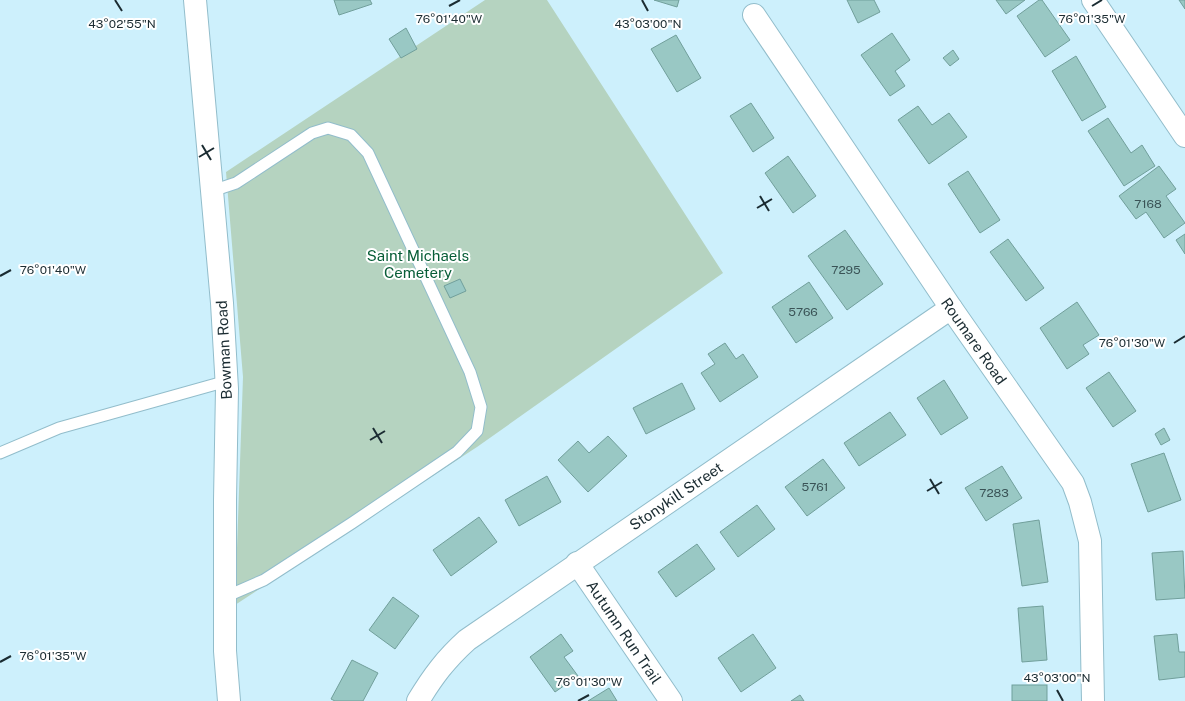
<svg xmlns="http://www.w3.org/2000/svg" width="1185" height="701" font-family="'Public Sans',sans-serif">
  <rect width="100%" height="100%" fill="#cdf0fc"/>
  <polygon fill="#b5d3c0" points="485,0 547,0 723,273 477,447 235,605 243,377 226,172"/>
  <g fill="#99c8c4" stroke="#719f9b">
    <polygon points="334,0 370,0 372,4 339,15"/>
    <polygon points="654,0 679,0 677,7"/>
    <polygon points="847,0 874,0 880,12 858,23"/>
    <polygon points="996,0 1025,0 1006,14"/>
    <polygon points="1039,0 1042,0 1070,40 1045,57 1017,16"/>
    <polygon points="1179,0 1185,0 1185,9"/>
    <polygon points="406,28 417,49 401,58 389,39"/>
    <polygon points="892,33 910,60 895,71 905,86 890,96 861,55"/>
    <polygon points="676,35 701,78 677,92 651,49"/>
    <polygon points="953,50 959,59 950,66 943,58"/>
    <polygon points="1076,56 1106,107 1082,121 1052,71"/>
    <polygon points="751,103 774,138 753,152 730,116"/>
    <polygon points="918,106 932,125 949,113 967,137 929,164 898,120"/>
    <polygon points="1108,118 1131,153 1142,145 1155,166 1124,186 1088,131"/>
    <polygon points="788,156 816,196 793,213 765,173"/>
    <polygon points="1159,166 1176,189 1166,196 1185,223 1164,238 1146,212 1136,219 1119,196"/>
    <polygon points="968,171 1000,220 980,233 948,184"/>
    <polygon points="845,230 883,284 847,310 808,256"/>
    <polygon points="1185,234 1185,254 1176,240"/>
    <polygon points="1008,239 1044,288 1026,301 990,252"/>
    <polygon points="460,279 466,291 450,298 444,286"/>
    <polygon points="809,282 833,318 796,343 772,307"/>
    <polygon points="1077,302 1099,335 1083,345 1089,354 1067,369 1040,328"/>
    <polygon points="725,343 736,359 743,354 758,377 720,402 701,373 715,364 708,354"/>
    <polygon points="1109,372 1136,411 1113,427 1086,388"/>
    <polygon points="944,380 968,418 941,435 917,398"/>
    <polygon points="682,383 695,409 646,434 633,408"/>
    <polygon points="890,412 906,435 859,466 844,443"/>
    <polygon points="1164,428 1170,440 1161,445 1155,434"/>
    <polygon points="608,436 627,456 588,492 558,460 578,441 589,453"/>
    <polygon points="1164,453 1181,500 1148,512 1131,464"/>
    <polygon points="823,459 845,488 807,516 785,487"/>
    <polygon points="1002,466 1022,498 986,521 965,488"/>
    <polygon points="547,476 561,502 519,526 505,500"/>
    <polygon points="757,505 775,529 738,557 720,532"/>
    <polygon points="479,517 497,542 451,576 433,550"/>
    <polygon points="1039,520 1048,582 1022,586 1013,524"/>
    <polygon points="697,544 715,569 676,597 658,572"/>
    <polygon points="1183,551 1185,598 1156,600 1152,553"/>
    <polygon points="393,597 419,616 395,649 369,630"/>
    <polygon points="1043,606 1047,660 1022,662 1018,608"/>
    <polygon points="561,634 573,651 564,657 578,676 555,692 530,657"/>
    <polygon points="753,634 776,668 741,692 718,658"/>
    <polygon points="1177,634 1179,652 1185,652 1185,677 1159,680 1154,636"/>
    <polygon points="352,660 378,673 363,701 335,701 331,699"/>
    <rect x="1012" y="685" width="35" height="16"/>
    <polygon points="609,688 617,701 588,701"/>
    <polygon points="800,695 804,701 791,701"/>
  </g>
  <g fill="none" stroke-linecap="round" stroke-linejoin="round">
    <g stroke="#92bdcb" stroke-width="13">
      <g id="lane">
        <polyline points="212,191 236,183 312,133 328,128 351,135 368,153 470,372 481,407 477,431 457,452 352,523 264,580 225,597"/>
        <polyline points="0,453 59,428 227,381"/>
      </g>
    </g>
    <g stroke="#92bdcb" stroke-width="24">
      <g id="street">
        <polyline points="195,0 222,303 227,389 225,500 225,651 229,701"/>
        <polyline points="1093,0 1185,136"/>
        <polyline points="754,15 951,308 1073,483 1080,502 1090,541 1093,701"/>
        <polyline points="577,563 671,701"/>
        <path d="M 418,701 C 433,676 446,659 467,640 L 951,308"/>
      </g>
    </g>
    <use href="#lane" stroke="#fff" stroke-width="11"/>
    <use href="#street" stroke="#fff" stroke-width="22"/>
  </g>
  <path fill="none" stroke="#1b2c32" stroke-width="2" d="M 115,0 L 122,11M 642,0 L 648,11M 449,6 L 460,0M 1092,6 L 1102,0M 202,145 L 211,160M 199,157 L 214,148M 760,196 L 769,211M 757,208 L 772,199M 0,276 L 11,270M 1174,343 L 1185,336M 373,428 L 382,443M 370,440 L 385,431M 930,479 L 939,494M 927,491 L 942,482M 0,662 L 11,656M 1057,690 L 1063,701M 578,701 L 589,695"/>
  <g text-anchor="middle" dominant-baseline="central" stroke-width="4" stroke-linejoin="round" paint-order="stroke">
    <g font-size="12" fill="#3a5356">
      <text x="1148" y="204">7168</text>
      <text x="846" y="270">7295</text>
      <text x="803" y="312">5766</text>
      <text x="815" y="487">5761</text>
      <text x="994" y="493">7283</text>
    </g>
    <g font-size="15" fill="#075d37" stroke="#fff">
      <text x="418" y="255">Saint Michaels<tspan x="418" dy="17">Cemetery</tspan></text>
    </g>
    <g font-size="15" fill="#1b2c32" stroke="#fff">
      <text transform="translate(974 341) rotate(55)">Roumare Road</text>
      <text transform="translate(224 350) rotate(-93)">Bowman Road</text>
      <text transform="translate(676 496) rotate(-34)">Stonykill Street</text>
      <text transform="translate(624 632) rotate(56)">Autumn Run Trail</text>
    </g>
  </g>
  <g font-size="12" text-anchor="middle" fill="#1b2c32" stroke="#fff" stroke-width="4" stroke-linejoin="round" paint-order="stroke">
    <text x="449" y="23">76°01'40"W</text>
    <text x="1092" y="23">76°01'35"W</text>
    <text x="122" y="28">43°02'55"N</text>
    <text x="648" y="28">43°03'00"N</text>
    <text x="53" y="274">76°01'40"W</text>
    <text x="1132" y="347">76°01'30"W</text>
    <text x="53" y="660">76°01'35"W</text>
    <text x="1057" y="682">43°03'00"N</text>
    <text x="589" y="686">76°01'30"W</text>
  </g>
</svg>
